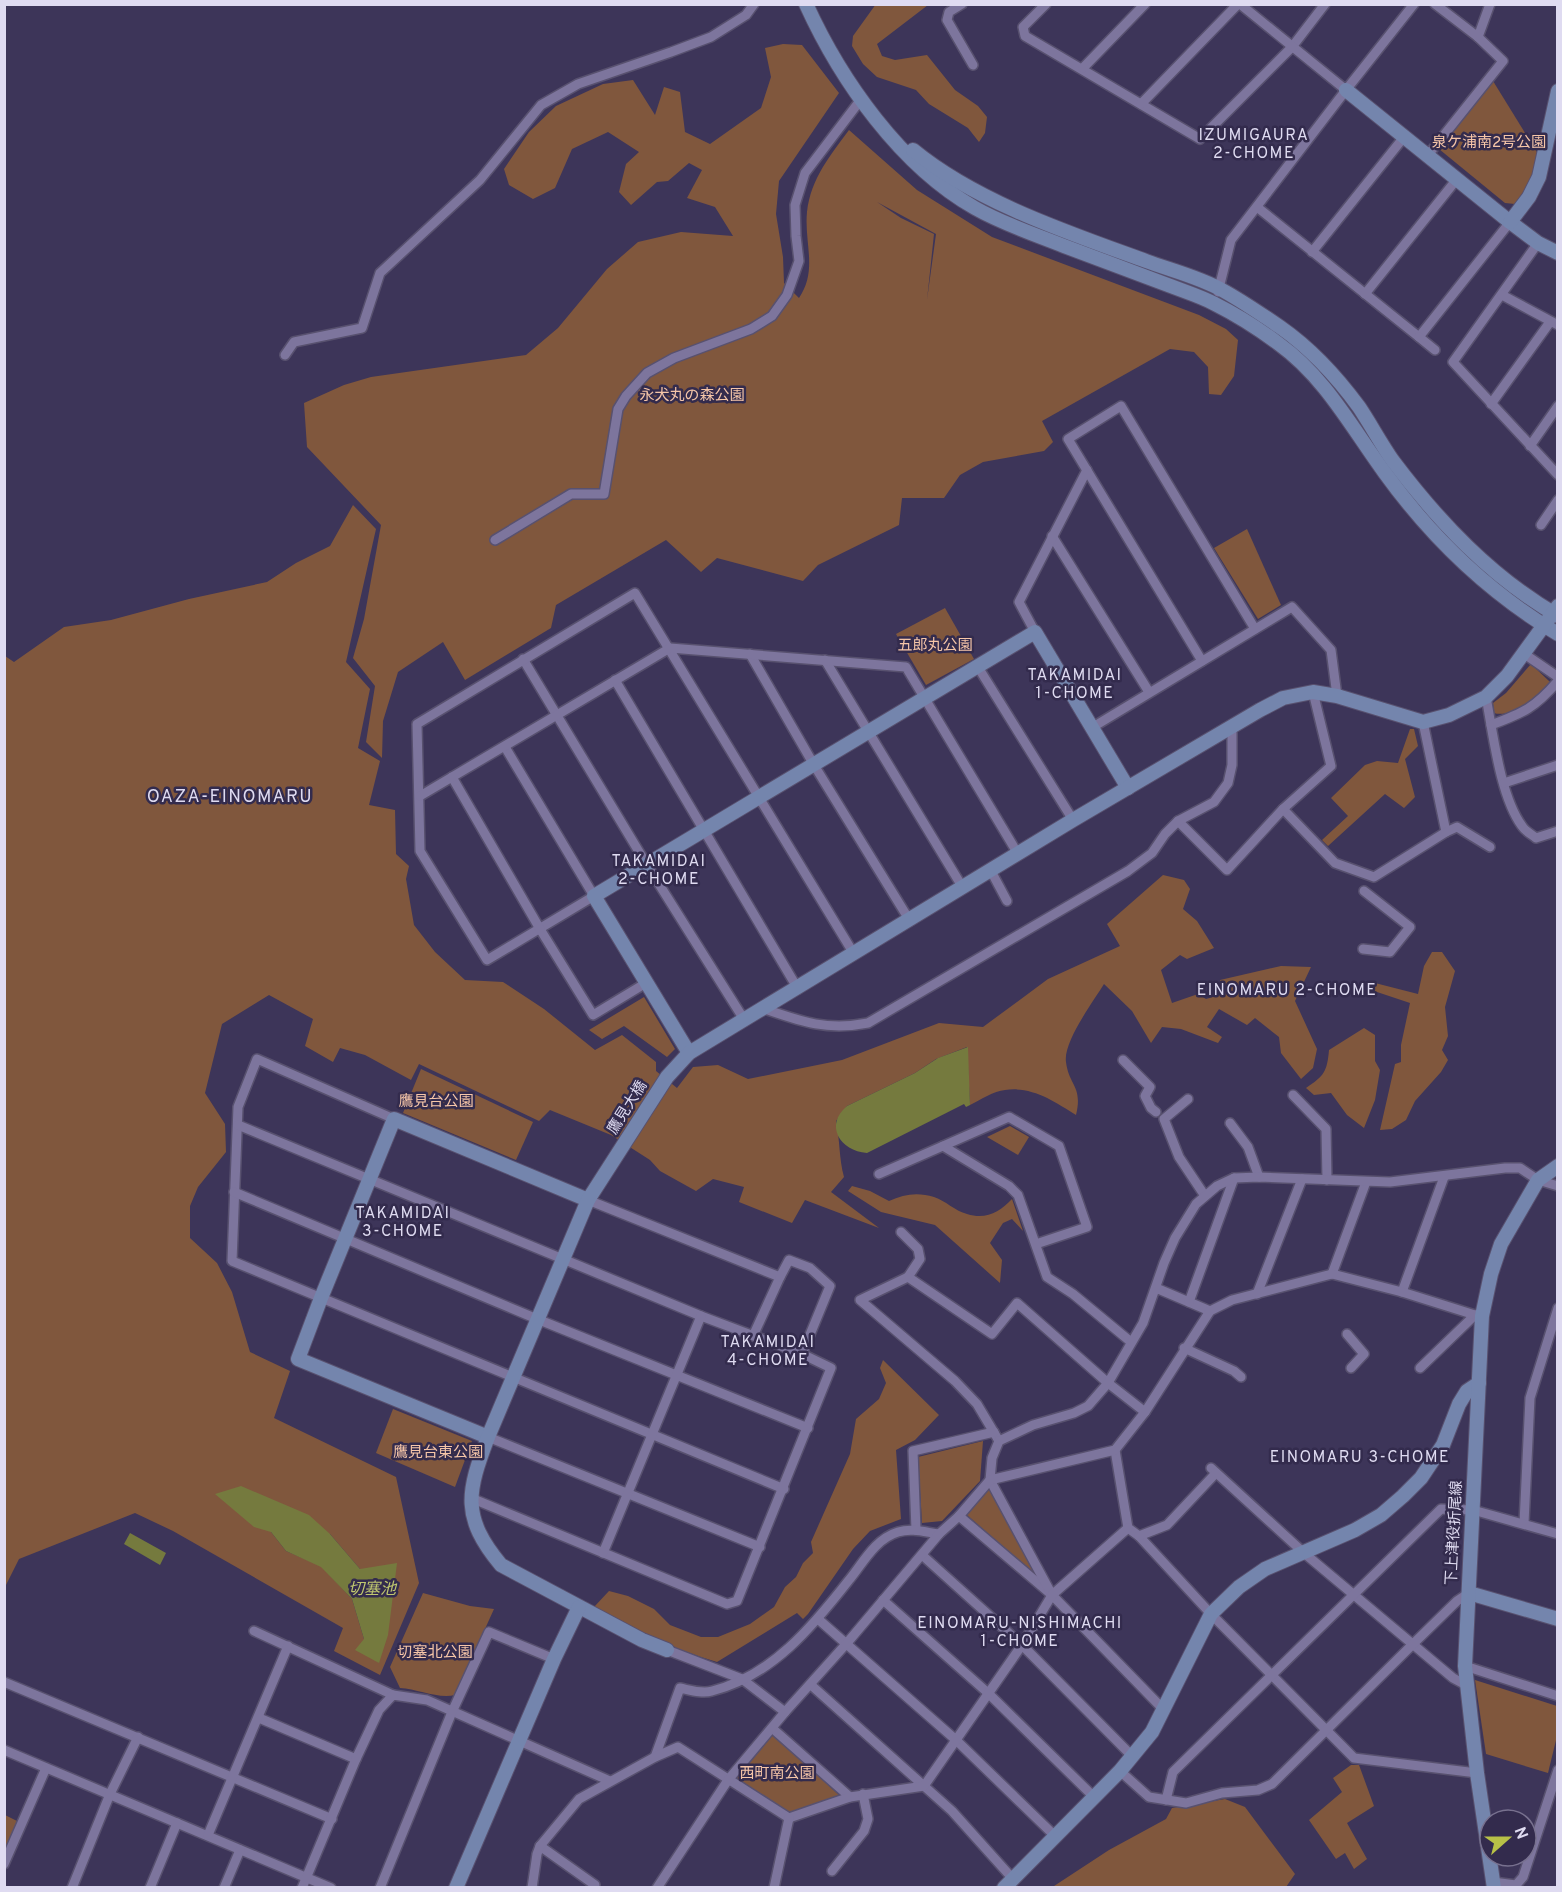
<svg xmlns="http://www.w3.org/2000/svg" width="1562" height="1892" font-family="Overpass,'Noto Sans JP',sans-serif">
  <rect width="100%" height="100%" fill="#3d3559"/>
  <g fill="#80573d" fill-rule="evenodd">
    <polygon points="876,4 928,5 877,44 882,56 895,60 927,55 955,90 978,106 987,117 985,133 979,142 968,128 929,104 916,90 877,77 863,64 852,46 853,36"/>
    <path d="M 783,44 L 802,45 L 839,93 L 779,181 L 776,214 L 783,257 L 784,283 L 799,298 C 818,270 804,243 807,212 C 811,178 830,156 849,130 L 917,190 L 992,237 L 1199,315 L 1226,329 L 1238,340 L 1234,376 L 1221,395 L 1209,394 L 1208,367 L 1194,352 L 1170,349 L 1042,421 L 1053,442 L 1044,451 L 983,462 L 960,475 L 944,498 L 902,498 L 899,525 L 818,565 L 803,581 L 717,558 L 701,572 L 666,540 L 556,605 L 551,628 L 465,680 L 443,642 L 398,672 L 383,721 L 382,758 L 366,742 L 375,686 L 353,658 L 364,619 L 381,525 L 307,447 L 304,403 L 344,385 L 371,377 L 526,355 L 558,328 L 607,269 L 638,242 L 681,232 L 733,236 L 715,207 L 687,198 L 702,170 L 689,163 L 668,181 L 657,182 L 631,205 L 619,192 L 626,164 L 639,152 L 608,132 L 572,149 L 555,188 L 533,199 L 509,185 L 504,169 L 529,132 L 556,106 L 603,84 L 633,80 L 655,115 L 664,87 L 680,92 L 685,132 L 710,144 L 761,108 L 771,77 L 765,48 ZM 877,202 L 936,234 L 927,300 L 934,234 L 901,218 Z"/>
    <polygon points="1493,81 1538,154 1531,181 1515,204 1505,203 1439,149"/>
    <path d="M 353,505 L 376,529 L 346,662 L 370,689 L 358,748 L 380,761 L 369,805 L 395,810 L 396,854 L 409,866 L 406,879 L 414,925 L 435,952 L 465,980 L 503,982 L 544,1009 L 595,1050 L 622,1035 L 656,1062 L 656,1071 L 677,1088 L 693,1067 L 718,1065 L 748,1079 L 842,1060 L 939,1023 L 983,1027 L 1048,979 L 1120,946 L 1107,924 L 1163,875 L 1184,880 L 1190,889 L 1183,909 L 1197,921 L 1214,948 L 1187,959 L 1180,955 L 1161,970 L 1172,1003 L 1198,994 L 1206,999 L 1223,994 L 1220,980 L 1281,966 L 1311,967 L 1295,1001 L 1317,1049 L 1313,1068 L 1301,1079 L 1281,1053 L 1279,1037 L 1255,1018 L 1247,1025 L 1219,1009 L 1207,1027 L 1222,1037 L 1218,1043 L 1181,1029 L 1162,1027 L 1151,1043 L 1132,1011 L 1104,984 C 1093,1002 1063,1042 1066,1062 C 1069,1086 1083,1086 1076,1115 C 1054,1101 1032,1086 1005,1090 C 994,1091 980,1100 970,1105 L 967,1047 L 936,1059 L 915,1073 L 847,1106 L 836,1121 C 840,1140 839,1159 844,1177 L 831,1192 L 879,1228 L 805,1200 L 792,1223 L 739,1202 L 744,1187 L 713,1179 L 696,1191 L 660,1171 L 650,1160 L 611,1135 L 550,1110 L 539,1121 L 419,1064 L 411,1080 L 365,1055 L 340,1048 L 333,1062 L 305,1046 L 313,1019 L 269,995 L 222,1024 L 205,1093 L 225,1124 L 226,1152 L 198,1187 L 190,1206 L 190,1238 L 217,1263 L 232,1292 L 250,1352 L 290,1371 L 274,1418 L 396,1477 L 419,1583 L 380,1675 L 334,1651 L 343,1628 L 173,1531 L 135,1513 L 19,1559 L 5,1587 L 5,656 L 14,662 L 64,627 L 111,620 L 189,599 L 267,582 L 296,563 L 330,546 ZM 271,1532 L 330,1534 L 360,1569 L 379,1663 L 364,1639 L 352,1599 L 321,1566 L 286,1551 Z"/>
    <polygon points="1247,529 1281,605 1258,619 1214,548"/>
    <polygon points="945,608 974,659 926,685 896,634"/>
    <path d="M 1531,664 L 1550,682 C 1546,687 1542,693 1538,697 C 1529,706 1506,717 1494,713 L 1493,703 L 1506,693 Z"/>
    <polygon points="1410,729 1414,729 1418,746 1405,759 1415,797 1404,808 1385,794 1328,846 1322,840 1348,816 1331,798 1365,765 1377,761 1398,763"/>
    <polygon points="1432,952 1442,952 1455,971 1445,1007 1448,1036 1442,1050 1448,1060 1441,1072 1415,1101 1406,1120 1392,1129 1380,1130 1395,1064 1401,1062 1401,1045 1410,1003 1371,990 1375,983 1418,994 1424,966"/>
    <polygon points="644,997 675,1049 667,1057 624,1026 602,1039 589,1030"/>
    <path d="M 1364,1028 L 1375,1035 L 1375,1061 L 1380,1070 L 1375,1100 L 1364,1128 L 1347,1115 L 1331,1093 L 1314,1095 L 1306,1088 C 1324,1076 1327,1072 1329,1050 Z"/>
    <polygon points="421,1069 533,1122 516,1160 403,1113"/>
    <polygon points="1010,1126 1029,1137 1018,1155 987,1137"/>
    <path d="M 852,1186 L 870,1191 L 889,1201 C 904,1194 918,1192 934,1197 C 946,1201 955,1211 967,1214 C 986,1220 1000,1212 1012,1199 L 1023,1231 L 1012,1219 L 1003,1223 L 990,1243 L 1002,1260 L 1000,1283 L 935,1225 L 881,1212 L 848,1191 Z"/>
    <path d="M 883,1360 L 939,1415 L 915,1440 L 896,1450 L 901,1519 L 870,1531 L 853,1549 L 808,1614 L 803,1619 L 797,1613 L 717,1662 C 674,1649 632,1631 594,1607 L 609,1591 L 628,1596 L 654,1609 L 670,1625 L 701,1637 L 718,1637 L 750,1624 L 774,1607 L 785,1587 L 796,1577 L 803,1563 L 813,1553 L 811,1542 L 850,1454 L 856,1419 L 879,1399 L 886,1383 L 880,1368 Z"/>
    <polygon points="393,1409 472,1441 455,1487 376,1453"/>
    <polygon points="983,1441 980,1481 942,1521 922,1523 918,1457"/>
    <polygon points="990,1487 1035,1575 967,1515"/>
    <path d="M 423,1593 L 470,1606 L 494,1609 L 455,1695 C 438,1699 418,1689 400,1688 L 390,1667 Z"/>
    <polygon points="1475,1680 1557,1706 1557,1736 1548,1773 1486,1754"/>
    <polygon points="773,1734 841,1797 791,1814 737,1778"/>
    <polygon points="1351,1765 1359,1765 1374,1806 1347,1823 1367,1859 1354,1869 1345,1853 1336,1859 1309,1820 1342,1792 1333,1778"/>
    <polygon points="1225,1799 1245,1807 1295,1874 1286,1887 1051,1888 1109,1850 1166,1819 1172,1808"/>
    <polygon points="5,1815 19,1822 5,1854"/>
  </g>
  <g fill="#757a3e">
    <path d="M 968,1047 L 970,1105 L 966,1107 L 964,1104 L 867,1153 C 840,1151 824,1125 847,1106 L 915,1073 L 938,1058 Z"/>
    <polygon points="241,1486 309,1515 330,1534 360,1569 397,1563 388,1635 379,1663 355,1650 364,1639 352,1599 321,1567 286,1551 271,1532 254,1527 215,1494"/>
    <polygon points="130,1533 166,1553 160,1565 124,1544"/>
  </g>
  <g fill="none" stroke-linecap="round" stroke-linejoin="round">
    <g stroke="#58516f" stroke-width="12">
      <g id="street">
        <polyline points="962,4 949,12 947,20 973,65"/>
        <polyline points="1046,4 1023,27 1025,36 1200,139 1292,47 1325,4"/>
        <polyline points="1240,4 1346,90"/>
        <polyline points="1478,37 1490,4"/>
        <polyline points="1083,68 1145,4"/>
        <polyline points="1141,104 1238,4"/>
        <polyline points="1428,155 1503,61 1478,37 1435,4"/>
        <polyline points="1257,207 1419,337 1510,222"/>
        <polyline points="1538,243 1453,362 1558,475"/>
        <polyline points="1312,252 1404,137"/>
        <polyline points="1218,292 1231,240 1346,90 1414,4"/>
        <polyline points="1365,294 1457,179"/>
        <polyline points="1502,295 1558,325"/>
        <polyline points="1419,337 1435,350"/>
        <polyline points="285,355 294,342 362,328 380,273 480,180 541,105 578,84 671,52 711,37 746,15 754,4"/>
        <polyline points="1491,404 1550,322"/>
        <polyline points="1530,446 1558,406"/>
        <polyline points="1541,525 1558,500"/>
        <polyline points="1052,536 1149,692"/>
        <polyline points="495,540 571,494 604,494 618,409 626,396 647,373 674,358 751,329 772,316 787,295 799,261 796,236 795,205 805,173 862,98"/>
        <polyline points="1035,632 1019,602 1087,470"/>
        <polyline points="1523,653 1558,677"/>
        <polyline points="750,654 814,765 910,921"/>
        <polyline points="523,659 647,865 745,1021"/>
        <polyline points="825,660 963,888"/>
        <polyline points="1202,661 1068,439 1121,406 1255,629"/>
        <polyline points="978,667 1073,820"/>
        <polyline points="615,680 798,989"/>
        <path d="M 1486,697 C 1493,733 1500,796 1522,826 C 1525,831 1531,834 1536,838 L 1558,831"/>
        <path d="M 1491,725 C 1523,713 1535,708 1558,681"/>
        <polyline points="1093,727 1292,607 1331,650 1337,696"/>
        <polyline points="505,747 594,896 487,960 420,851 417,724 635,593 854,954"/>
        <polyline points="452,777 540,929 593,1015 646,983"/>
        <polyline points="1504,783 1558,765"/>
        <polyline points="420,796 670,648 906,667 1018,854"/>
        <polyline points="1283,809 1335,863 1374,877 1446,832 1423,722"/>
        <polyline points="1178,821 1227,870 1283,809 1331,766 1313,692"/>
        <polyline points="1446,832 1457,827 1490,847"/>
        <polyline points="991,871 1007,901"/>
        <polyline points="1363,949 1390,952 1410,927 1364,891"/>
        <path d="M 765,1009 C 802,1022 828,1031 868,1023 L 1128,871 L 1152,853 L 1165,834 L 1178,821 L 1214,802 L 1228,783 L 1232,765 L 1232,725"/>
        <polyline points="1123,1060 1150,1087 1145,1096 1151,1108 1156,1112"/>
        <polyline points="1293,1095 1326,1129 1327,1180"/>
        <polyline points="1188,1099 1164,1119 1179,1157 1205,1196"/>
        <polyline points="394,1119 257,1059 238,1107 232,1261 784,1489"/>
        <polyline points="1230,1123 1248,1147 1259,1177"/>
        <polyline points="238,1125 701,1316 802,1354 831,1368 737,1601 727,1604 471,1498"/>
        <polyline points="943,1146 1009,1117 1059,1146 1087,1227 1036,1244"/>
        <polyline points="879,1174 943,1146 1009,1186 1018,1195 1047,1277 1073,1294 1131,1342"/>
        <polyline points="234,1192 537,1319 808,1428"/>
        <polyline points="588,1200 780,1277 753,1336"/>
        <polyline points="901,1232 918,1249 920,1259 908,1277"/>
        <polyline points="1332,1274 1366,1182"/>
        <polyline points="780,1277 789,1260 810,1268 830,1286 802,1354"/>
        <polyline points="1156,1288 1210,1311"/>
        <polyline points="1402,1292 1444,1177"/>
        <polyline points="1257,1294 1302,1179"/>
        <polyline points="1189,1302 1234,1178"/>
        <polyline points="1347,1334 1364,1354 1351,1368"/>
        <polyline points="1184,1348 1234,1371 1241,1377"/>
        <polyline points="1420,1368 1475,1315"/>
        <polyline points="488,1437 760,1547"/>
        <polyline points="999,1441 977,1404 955,1381 860,1300 908,1277 992,1334 1017,1303 1108,1383 1145,1412"/>
        <polyline points="1115,1450 1128,1528 1139,1536 1211,1614 1354,1758 1477,1773"/>
        <polyline points="1211,1468 1304,1553 1453,1678 1466,1685"/>
        <polyline points="959,1516 1052,1595 1164,1710"/>
        <polyline points="1524,1523 1530,1398 1558,1308"/>
        <polyline points="916,1530 913,1451 994,1432"/>
        <polyline points="1139,1536 1167,1525 1216,1473"/>
        <polyline points="603,1553 701,1316"/>
        <polyline points="922,1555 1022,1645 1132,1756"/>
        <polyline points="1052,1595 990,1480 992,1458 999,1441 1033,1425 1074,1413 1088,1406 1108,1383 1143,1323 1164,1263 1175,1238 1196,1204 1217,1186 1234,1178 1259,1177 1390,1182 1505,1168 1520,1168 1538,1180 1558,1186"/>
        <polyline points="883,1600 988,1693 1094,1797"/>
        <polyline points="818,1619 956,1740 1056,1837"/>
        <polyline points="254,1631 393,1695"/>
        <polyline points="667,1650 742,1679 785,1712"/>
        <polyline points="1465,1666 1558,1696"/>
        <polyline points="4,1682 332,1819"/>
        <polyline points="811,1685 952,1811 1013,1879"/>
        <polyline points="259,1718 356,1759"/>
        <polyline points="772,1728 850,1797"/>
        <polyline points="4,1750 331,1888"/>
        <path d="M 655,1757 L 680,1688 C 690,1690 702,1694 712,1691 C 772,1676 813,1626 849,1580 C 863,1563 875,1539 898,1532 C 912,1528 924,1532 939,1534"/>
        <polyline points="1120,1771 1149,1797 1186,1803 1222,1793 1258,1790 1272,1784 1413,1644 1457,1601 1469,1593"/>
        <polyline points="1166,1800 1173,1772 1441,1509 1473,1510 1558,1534"/>
        <polyline points="789,1818 850,1797 924,1786 1022,1645 1052,1595 1128,1528"/>
        <polyline points="208,1835 288,1646"/>
        <polyline points="540,1846 595,1885"/>
        <polyline points="4,1864 46,1768"/>
        <polyline points="832,1871 864,1831 868,1819 863,1794"/>
        <polyline points="1493,1882 1516,1885 1523,1877 1558,1770"/>
        <polyline points="72,1888 110,1794 138,1737"/>
        <polyline points="150,1888 177,1823"/>
        <polyline points="224,1888 240,1850"/>
        <polyline points="302,1888 356,1759 379,1710 393,1695 427,1700 610,1781"/>
        <polyline points="380,1888 452,1712 489,1632 554,1659"/>
        <polyline points="532,1888 537,1854 540,1846 579,1799 655,1757 678,1747 789,1818"/>
        <polyline points="657,1888 728,1780 785,1712 847,1643 939,1534 959,1516 990,1480 1115,1450 1145,1412 1210,1311 1232,1300 1332,1274 1402,1292 1475,1315 1482,1316"/>
        <polyline points="774,1888 789,1818"/>
      </g>
    </g>
    <g stroke="#58516f" stroke-width="16">
      <g id="secondary">
        <path d="M 806,4 C 841,81 901,166 975,208 C 1003,224 1034,234 1064,246 C 1098,259 1133,272 1168,285 C 1183,291 1200,296 1215,304 C 1237,315 1259,329 1279,344 C 1325,377 1352,428 1385,473 C 1432,538 1488,592 1558,634"/>
        <polyline points="1346,90 1510,222 1538,243 1558,253"/>
        <path d="M 913,150 C 976,202 1069,233 1146,261 C 1170,270 1199,277 1222,290 C 1242,301 1261,314 1280,327 C 1310,348 1337,377 1359,407 C 1371,425 1381,444 1393,461 C 1439,522 1491,577 1558,616"/>
        <polyline points="1510,222 1529,197 1539,177 1558,91"/>
        <polyline points="689,1053 594,896 1035,632 1128,788"/>
        <polyline points="488,1437 298,1359 321,1298 394,1119 588,1200"/>
        <polyline points="1469,1593 1558,1619"/>
        <path d="M 667,1650 L 642,1640 L 501,1565 C 461,1517 467,1492 488,1437 L 588,1200 L 667,1077 L 689,1053 L 1073,820 L 1260,710 L 1283,698 L 1313,692 L 1337,696 L 1423,722 L 1449,715 L 1486,697 L 1507,676 L 1558,606"/>
        <polyline points="456,1888 554,1659 579,1607"/>
        <polyline points="1004,1888 1120,1771 1152,1732 1211,1614 1239,1587 1265,1569 1355,1530 1381,1515 1403,1496 1421,1478 1443,1445 1459,1404 1467,1391 1479,1383"/>
        <polyline points="1494,1888 1477,1773 1465,1666 1482,1316 1491,1274 1501,1244 1538,1180 1558,1166"/>
      </g>
    </g>
    <use href="#street" stroke="#7d759d" stroke-width="9"/>
    <use href="#secondary" stroke="#7485ad" stroke-width="14"/>
  </g>
  <g text-anchor="middle" dominant-baseline="central" stroke-width="5" stroke-linejoin="round" paint-order="stroke">
    <g font-size="15" fill="#f6c6a8" stroke="#332b4d">
      <text x="1489" y="143">泉ケ浦南2号公園</text>
      <text x="692" y="396">永犬丸の森公園</text>
      <text x="935" y="646">五郎丸公園</text>
      <text x="436" y="1102">鷹見台公園</text>
      <text x="438" y="1453">鷹見台東公園</text>
      <text x="435" y="1653">切塞北公園</text>
      <text x="777" y="1774">西町南公園</text>
    </g>
    <g font-size="15" fill="#dfdbf1" stroke="#332b4d">
      <text transform="translate(628 1108) rotate(-58)">鷹見大橋</text>
      <text transform="translate(1455 1533) rotate(-87)">下上津役折尾線</text>
    </g>
    <g font-size="16" letter-spacing="1.5" fill="#dfdbf1" stroke="#332b4d">
      <text x="1254" y="136">IZUMIGAURA<tspan x="1254" dy="18">2-CHOME</tspan></text>
      <text x="1075" y="676">TAKAMIDAI<tspan x="1075" dy="18">1-CHOME</tspan></text>
      <text x="659" y="862">TAKAMIDAI<tspan x="659" dy="18">2-CHOME</tspan></text>
      <text x="1287" y="991">EINOMARU 2-CHOME</text>
      <text x="403" y="1214">TAKAMIDAI<tspan x="403" dy="18">3-CHOME</tspan></text>
      <text x="768" y="1343">TAKAMIDAI<tspan x="768" dy="18">4-CHOME</tspan></text>
      <text x="1360" y="1458">EINOMARU 3-CHOME</text>
      <text x="1020" y="1624">EINOMARU-NISHIMACHI<tspan x="1020" dy="18">1-CHOME</tspan></text>
    </g>
    <g font-size="16" font-style="italic" fill="#c0c86f" stroke="#332b4d">
      <text x="372" y="1590">切塞池</text>
    </g>
    <g font-size="18" letter-spacing="1.5" fill="#dfdbf1" stroke="#332b4d">
      <text x="230" y="797">OAZA-EINOMARU</text>
    </g>
  </g>
  <rect width="1562" height="1892" fill="none" stroke="#dfdbf1" stroke-width="12"/>
  <g transform="translate(1508 1838) rotate(69)"><circle r="28" fill="#332b4d" stroke="#78718f" stroke-width="1.5"/>
  <path d="M0-4.5L10 22L0 15L-10 22Z" fill="#b8c147"/>
  <text y="-9" font-size="16" font-weight="bold" text-anchor="middle" fill="#dfdbf1">N</text>
  </g>
</svg>
